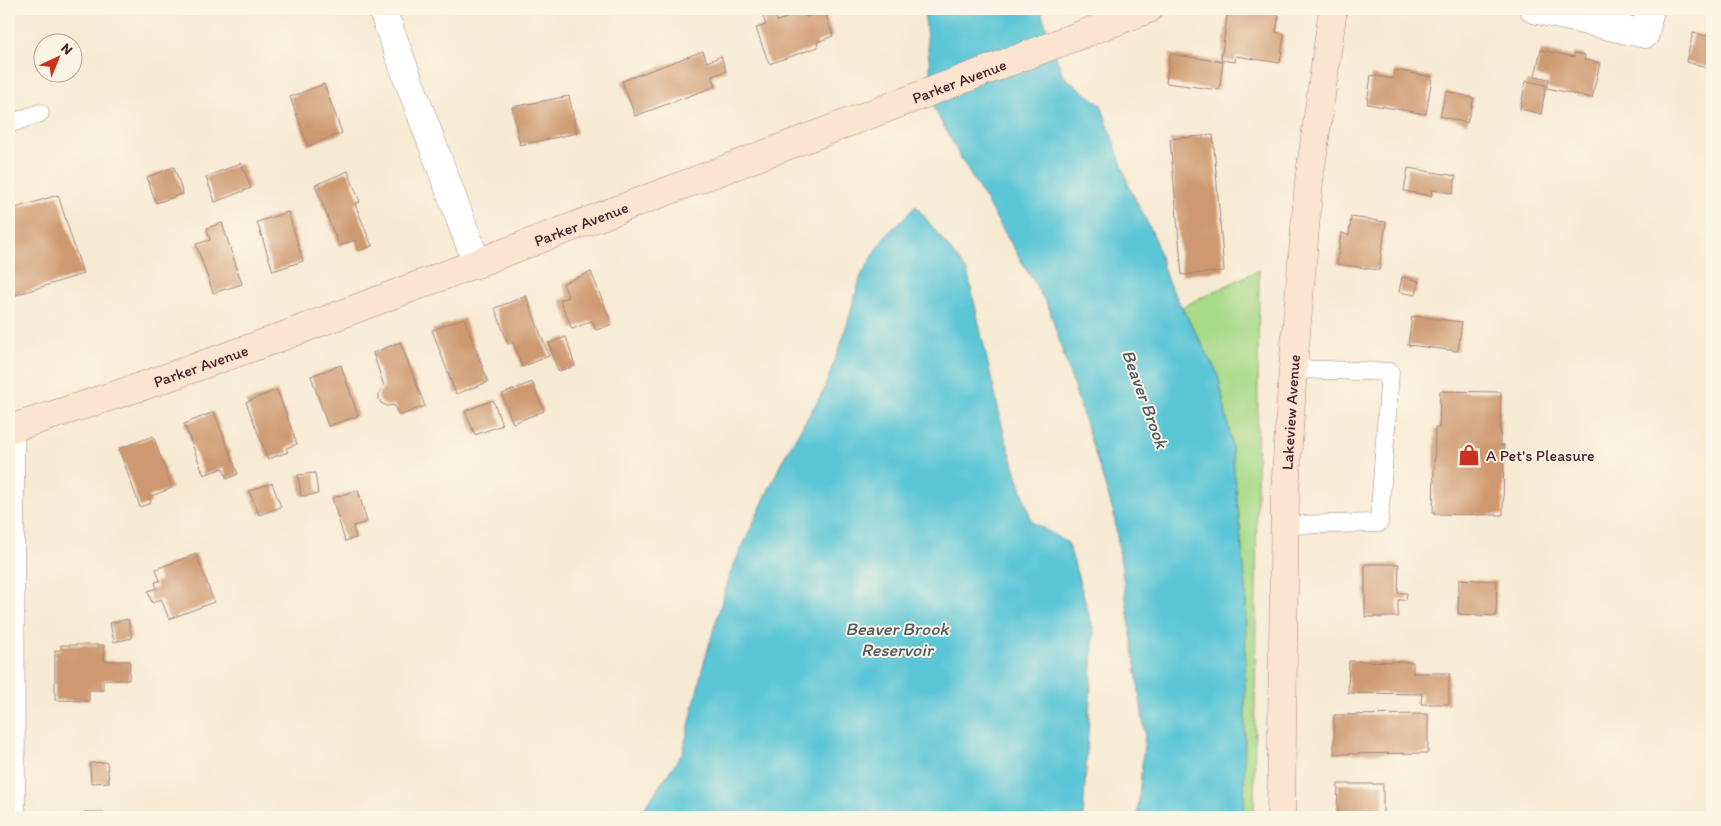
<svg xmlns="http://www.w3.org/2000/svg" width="1721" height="826" font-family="Itim,sans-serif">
  <rect width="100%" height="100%" fill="#fcf5e5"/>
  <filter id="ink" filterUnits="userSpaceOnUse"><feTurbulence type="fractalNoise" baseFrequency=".02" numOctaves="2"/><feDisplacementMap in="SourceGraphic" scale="10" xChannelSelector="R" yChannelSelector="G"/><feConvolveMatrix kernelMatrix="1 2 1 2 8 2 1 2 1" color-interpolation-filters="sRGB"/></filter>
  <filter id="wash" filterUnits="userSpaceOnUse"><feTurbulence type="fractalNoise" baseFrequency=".0096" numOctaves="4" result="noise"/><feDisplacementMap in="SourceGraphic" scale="20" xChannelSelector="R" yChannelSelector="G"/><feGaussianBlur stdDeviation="1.12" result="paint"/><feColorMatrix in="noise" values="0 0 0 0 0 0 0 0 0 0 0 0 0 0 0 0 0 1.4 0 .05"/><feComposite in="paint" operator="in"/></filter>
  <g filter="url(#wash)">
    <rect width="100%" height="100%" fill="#f7ead3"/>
    <polygon fill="#a9da89" stroke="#7a7c5a" points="1259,270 1254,817 1244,817 1246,588 1231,440 1218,374 1182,307"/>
    <g fill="#5cc6d7" stroke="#537281">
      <polygon points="924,9 1040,9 1063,76 1101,105 1130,189 1154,236 1167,280 1218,374 1231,440 1246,588 1244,817 1137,817 1145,734 1114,514 1049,308 962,160 934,108"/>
      <polygon points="916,206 967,271 1004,434 1032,522 1068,543 1094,631 1083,817 638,817 683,752 703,666 731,571 783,459 824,390 843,338 861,276 885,236"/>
    </g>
    <g id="blocks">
      <g fill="#ce9970">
        <polygon points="773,9 777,21 804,12 806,17 824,10 833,36 817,42 818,47 769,64 756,28 766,25 762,13"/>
        <polygon points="1228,9 1279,15 1276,32 1284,34 1280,63 1236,56 1235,62 1221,60"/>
        <polygon points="1693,33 1712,37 1712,68 1686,62"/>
        <polygon points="1541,50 1574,57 1574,53 1585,55 1584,60 1600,63 1592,98 1547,88 1549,79 1535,76"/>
        <polygon points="703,51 707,62 721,56 726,71 712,76 716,86 635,116 622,81"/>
        <polygon points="1170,54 1223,62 1219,90 1166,83"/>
        <polygon points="1395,70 1432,77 1426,114 1367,104 1371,75 1393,79"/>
        <polygon points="1526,81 1546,85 1541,114 1520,109"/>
        <polygon points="324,84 342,133 308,146 290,97"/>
        <polygon points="1446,91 1474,98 1467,123 1440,116"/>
        <polygon points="569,96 577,133 520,145 512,107"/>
        <polygon points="1213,135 1224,271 1182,275 1170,139"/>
        <polygon points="241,163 251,188 215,202 206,177"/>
        <polygon points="174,167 183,194 156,203 147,177"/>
        <polygon points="1408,168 1456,176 1453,193 1432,190 1431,196 1404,191"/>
        <polygon points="348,171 360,202 355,204 372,246 359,251 355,240 339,246 315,185"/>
        <polygon points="58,195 83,274 9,297 9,210"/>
        <polygon points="288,212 303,261 273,271 257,222"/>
        <polygon points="1351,217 1386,222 1379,270 1337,264 1341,233 1349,235"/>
        <polygon points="222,223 242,284 213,293 196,244 210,240 207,228"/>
        <polygon points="591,272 612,324 596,330 592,321 572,329 560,300 568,297 563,283"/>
        <polygon points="1402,277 1419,281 1416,295 1399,292"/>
        <polygon points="526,296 549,356 522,367 513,342 508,344 495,308"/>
        <polygon points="1412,316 1462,322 1458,351 1408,345"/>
        <polygon points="464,318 488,382 456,394 432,330"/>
        <polygon points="566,337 575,366 558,371 549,343"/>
        <polygon points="400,342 425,406 399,416 394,405 387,406 381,403 379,399 379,394 384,386 373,353"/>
        <polygon points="341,365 358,416 328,426 311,376"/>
        <polygon points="532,382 544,411 513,423 502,394"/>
        <polygon points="277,390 297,444 286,448 288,452 268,459 246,402"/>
        <polygon points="1440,391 1501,392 1500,445 1504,445 1503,515 1433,514 1435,428 1439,428"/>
        <polygon points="493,400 502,425 475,435 465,411"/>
        <polygon points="214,412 238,474 227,479 223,468 204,475 184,424"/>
        <polygon points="153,436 172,488 149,497 151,503 140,507 119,449"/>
        <polygon points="315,473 318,494 301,496 298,475"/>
        <polygon points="272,483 281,507 259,515 249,491"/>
        <polygon points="358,490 367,522 353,526 356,538 345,541 332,498"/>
        <polygon points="196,554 214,602 169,619 161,599 152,603 148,591 157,588 155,582 160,581 156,569"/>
        <polygon points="1365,564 1399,564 1398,593 1407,593 1406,600 1398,600 1398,617 1365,617"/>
        <polygon points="1459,579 1497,581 1496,616 1458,614"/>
        <polygon points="128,619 132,638 114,642 110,623"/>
        <polygon points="61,645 104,645 104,661 130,661 129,680 103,680 103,690 89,690 89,701 55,700 55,650 61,650"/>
        <polygon points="1349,661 1413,662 1413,673 1449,673 1449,704 1421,704 1422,694 1348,693"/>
        <polygon points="1428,714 1428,753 1334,754 1334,715"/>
        <polygon points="107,762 109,782 91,783 90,763"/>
        <polygon points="1338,784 1383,784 1383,817 1337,817"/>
        <polygon points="84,812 104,812 105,817 84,817"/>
      </g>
    </g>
  </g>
  <g filter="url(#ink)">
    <use href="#blocks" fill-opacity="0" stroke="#a0847f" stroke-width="1"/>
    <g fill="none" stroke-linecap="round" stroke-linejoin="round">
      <g stroke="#a0847f" stroke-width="19">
        <g id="lane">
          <polyline points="9,124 40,113"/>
          <polyline points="1285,525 1379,523 1390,372 1293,369"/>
        </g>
      </g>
      <g stroke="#a0847f" stroke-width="29">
        <g id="street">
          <polyline points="382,9 477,264"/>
          <polyline points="1534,9 1645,34 1650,9"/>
          <polyline points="10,428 11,817"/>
        </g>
      </g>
      <g stroke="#a0847f" stroke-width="29">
        <g id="secondary">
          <path id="s1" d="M 9,429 L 140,387 L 273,340 L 1149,9"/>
          <path id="s2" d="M 1281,817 L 1285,492 L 1293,369 L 1309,181 L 1333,9"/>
        </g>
      </g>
      <use href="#lane" stroke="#fff" stroke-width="18"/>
      <use href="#street" stroke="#fff" stroke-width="28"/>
      <use href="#secondary" stroke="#fce5d0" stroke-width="28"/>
    </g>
  </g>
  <defs>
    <g id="shop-bare" transform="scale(1.725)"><path d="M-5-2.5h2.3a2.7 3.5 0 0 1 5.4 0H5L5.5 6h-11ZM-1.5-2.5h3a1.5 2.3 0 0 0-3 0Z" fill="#c8321e" stroke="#fcf5e5" stroke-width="2.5" paint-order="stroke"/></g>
  </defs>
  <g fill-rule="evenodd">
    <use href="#shop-bare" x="1469" y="455"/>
  </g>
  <g text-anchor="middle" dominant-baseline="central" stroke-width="4" stroke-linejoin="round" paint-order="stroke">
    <g font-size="16" fill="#4a1f2b" stroke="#fcf5e5">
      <text stroke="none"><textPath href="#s1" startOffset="1012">Parker Avenue</textPath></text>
      <text stroke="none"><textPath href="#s1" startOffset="608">Parker Avenue</textPath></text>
      <text stroke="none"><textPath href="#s1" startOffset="202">Parker Avenue</textPath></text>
      <text stroke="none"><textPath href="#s2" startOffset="405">Lakeview Avenue</textPath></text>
    </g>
    <g font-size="16" fill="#4a1f2b" stroke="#fcf5e5" text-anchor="start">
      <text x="1486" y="455">A Pet's Pleasure</text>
    </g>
    <g font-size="18" font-style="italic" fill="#505967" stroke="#fcf5e5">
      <text transform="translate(1145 399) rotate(70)">Beaver Brook</text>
      <text x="897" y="629">Beaver Brook<tspan x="897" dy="21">Reservoir</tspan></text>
    </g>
  </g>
  <rect width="1721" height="826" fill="none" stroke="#fcf5e5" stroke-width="30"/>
  <g transform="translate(58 58) rotate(44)"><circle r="24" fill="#fcf5e5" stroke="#b59f9b"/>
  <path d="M0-4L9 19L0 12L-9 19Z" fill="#c8321e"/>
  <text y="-8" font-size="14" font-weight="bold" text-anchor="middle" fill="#4a1f2b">N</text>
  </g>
</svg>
